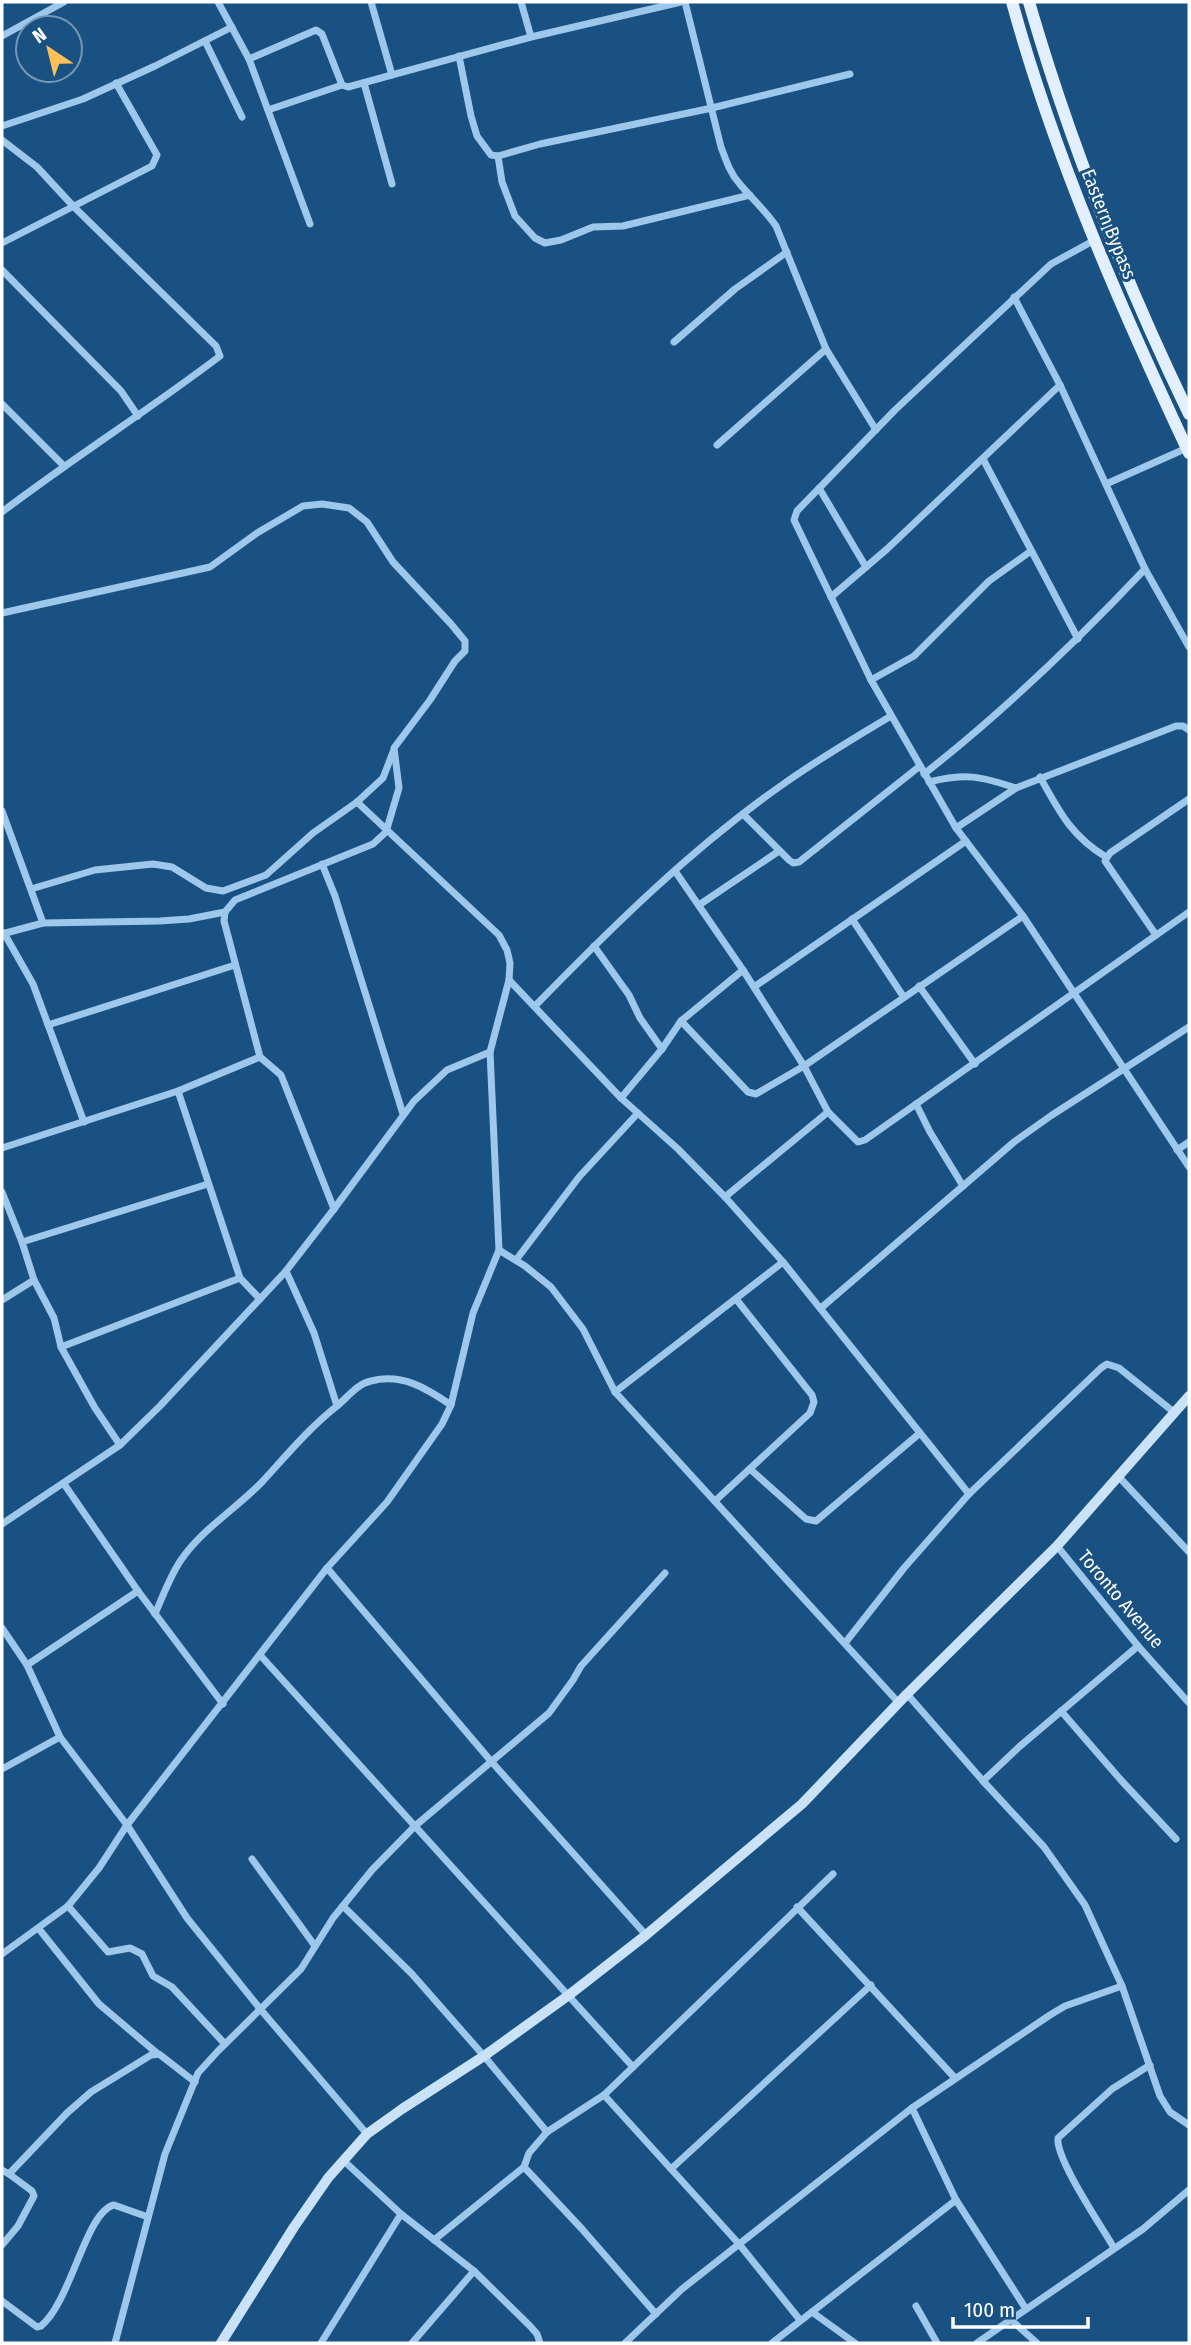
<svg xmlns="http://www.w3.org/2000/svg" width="1191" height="2345" font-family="'Fira Sans Condensed',sans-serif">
  <rect width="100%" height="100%" fill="#195182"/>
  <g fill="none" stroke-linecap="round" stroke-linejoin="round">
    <g stroke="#9dc7eb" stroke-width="7">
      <polyline points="218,2 249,59 310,224"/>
      <polyline points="371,2 392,75"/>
      <polyline points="521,2 531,37"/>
      <path d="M 685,2 L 721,147 C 726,160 730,173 739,183 C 751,198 765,210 776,226 L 826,349 L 876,430"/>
      <polyline points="2,36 64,2"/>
      <polyline points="205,41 242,117"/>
      <polyline points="459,56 471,116 477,136 491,155 498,156 540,144 712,108 850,74"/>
      <polyline points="249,59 316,30 322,34 342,85 348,87 531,37 681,2"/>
      <polyline points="364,83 392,184"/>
      <polyline points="268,110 342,85"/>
      <polyline points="2,126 83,99 155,66 232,27"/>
      <path d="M 2,140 L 37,167 L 74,207 L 216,346 L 220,356 C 149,410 73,458 2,512"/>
      <polyline points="498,156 502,182 515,216 535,238 545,243 561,240 593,227 623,226 750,195"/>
      <polyline points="1093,241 1051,264 895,410 797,511 794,520 871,680 956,828 1023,916 1189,1167"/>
      <polyline points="2,243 152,166 157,155 116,83"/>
      <polyline points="2,270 121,391 138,416"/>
      <polyline points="1014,297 1060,385 1145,569 1189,647"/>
      <polyline points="674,342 735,289 787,252"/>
      <polyline points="2,404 63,465"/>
      <polyline points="717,445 826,349"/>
      <polyline points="983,459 1078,639"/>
      <polyline points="1106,484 1187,448"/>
      <polyline points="819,488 866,567"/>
      <polyline points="831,597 887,549 1060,385"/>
      <polyline points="2,613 210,567 257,533 303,506 322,504 349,508 367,522 393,562 451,624 465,641 465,651 455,661 430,700 394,748 399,788 386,832 373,844 235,900 225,912 224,921 260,1057 178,1091 2,1148"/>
      <polyline points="871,680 914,656 989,581 1031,551"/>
      <path d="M 924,774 C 1003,712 1076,642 1145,569"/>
      <path d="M 1040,777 C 1059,811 1071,836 1106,857"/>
      <path d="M 929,782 C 966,773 980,776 1016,788"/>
      <polyline points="2,811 43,923"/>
      <polyline points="743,814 789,860 793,863 799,862 920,766"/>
      <polyline points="956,828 1016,788 1176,726 1183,726 1189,730"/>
      <polyline points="322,864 335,896 403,1114"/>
      <polyline points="675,871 743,970 804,1066 828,1112 858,1142 865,1140 1189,912"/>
      <polyline points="31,889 95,870 153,864 172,867 206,888 223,891 266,875 313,833 357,802 383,778 393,752"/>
      <polyline points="699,905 779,851"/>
      <polyline points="852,919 903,996"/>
      <polyline points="4,933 33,984 84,1122"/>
      <polyline points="2,934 43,923 160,921 189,919 225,912"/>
      <polyline points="1156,935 1105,861 1110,853 1189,799"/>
      <polyline points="594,946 629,995 640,1018 662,1049"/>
      <polyline points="509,980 621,1098 678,1149 725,1197 783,1262 969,1494"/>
      <polyline points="919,986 975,1064"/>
      <polyline points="754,987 966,841"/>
      <path d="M 535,1006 C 612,927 692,848 782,785 C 817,760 854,738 891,716"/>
      <polyline points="681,1021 748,1092 756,1094 804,1066 1023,916"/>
      <polyline points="48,1025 235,965"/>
      <polyline points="260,1057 281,1075 334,1209"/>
      <polyline points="178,1091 240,1278 260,1299"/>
      <polyline points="621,1098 662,1049 681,1021 743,970"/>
      <polyline points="1177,1150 1189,1142"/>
      <polyline points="963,1186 1014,1142 1052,1115 1189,1027"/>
      <polyline points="2,1192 22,1242 34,1280 54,1318 61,1347 95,1408 120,1445"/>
      <polyline points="725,1197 828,1112"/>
      <polyline points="22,1242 208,1184"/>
      <polyline points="499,1250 525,1266 551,1287 583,1329 615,1392 898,1702"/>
      <polyline points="516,1260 579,1177 638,1113"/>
      <polyline points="286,1271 314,1333 337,1406"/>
      <polyline points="2,1300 34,1280"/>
      <polyline points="821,1308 963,1186 930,1132 916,1104"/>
      <polyline points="61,1347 240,1278"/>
      <polyline points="615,1392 783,1262"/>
      <polyline points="750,1469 806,1519 816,1521 920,1433"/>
      <polyline points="1119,1477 1189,1552"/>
      <polyline points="64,1484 138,1591"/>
      <polyline points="715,1501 810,1413 814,1402 812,1395 736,1299"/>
      <polyline points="2,1524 120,1445 160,1406 286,1271 334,1209 414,1101 447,1070 490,1052"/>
      <polyline points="1057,1546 1138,1646 1189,1703"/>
      <polyline points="327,1568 490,1760 646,1935"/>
      <path d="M 155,1614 C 163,1596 170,1576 181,1560 C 202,1529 236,1509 262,1482 C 286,1456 309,1428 337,1406 C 348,1397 357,1384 371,1381 C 402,1373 426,1388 451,1405"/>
      <polyline points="2,1628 27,1665 60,1737 127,1825 187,1918 261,2010 367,2134"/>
      <polyline points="845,1643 904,1568 969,1494 1101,1368 1107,1364 1119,1368 1175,1413"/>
      <polyline points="260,1655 633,2067"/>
      <polyline points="27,1665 138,1591 223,1704"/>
      <polyline points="907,1694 983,1781 1044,1847 1085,1905 1122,1986 1160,2096 1170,2112 1189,2125"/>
      <polyline points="1061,1711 1120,1779 1176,1839"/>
      <polyline points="2,1769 60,1737"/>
      <polyline points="983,1781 1019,1747 1138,1646"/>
      <polyline points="252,1859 315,1946"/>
      <polyline points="68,1906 108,1952 130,1948 142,1954 153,1976 172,1987 225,2044"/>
      <polyline points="343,1906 412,1974 484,2056 547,2132"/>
      <polyline points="797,1907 955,2078"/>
      <polyline points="39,1929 99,2004 158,2054"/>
      <polyline points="2,1954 68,1906 99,1868 127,1825 327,1568 387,1502 442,1424 451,1405 473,1313 499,1250 490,1052 509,980 510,963 507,950 499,935 357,802"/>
      <polyline points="604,2095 739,2244 800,2320"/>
      <polyline points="912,2108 956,2200 1026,2309"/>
      <polyline points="343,2160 401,2214 474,2271 530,2326 537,2334 540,2343"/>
      <polyline points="524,2167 582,2229 656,2314"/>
      <polyline points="671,2169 871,1985"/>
      <polyline points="2,2170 9,2174 67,2113 91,2092 151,2055 159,2054 195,2082"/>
      <polyline points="434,2240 524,2167 529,2153 547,2132 604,2095 833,1874"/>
      <polyline points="2,2245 18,2226 34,2196 32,2191 9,2174"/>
      <path d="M 1114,2248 C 1102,2227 1055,2158 1058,2138 L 1112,2089 L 1150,2065"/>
      <path d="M 2,2301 L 37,2327 L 41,2326 C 71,2302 86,2211 114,2205 L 148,2217"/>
      <polyline points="916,2306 937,2343"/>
      <polyline points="812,2312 855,2343"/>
      <polyline points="1011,2320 1037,2343"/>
      <polyline points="115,2343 165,2154 198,2073 218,2051 301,1969 333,1918 372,1870 415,1826 549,1713 573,1680 581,1666 665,1573"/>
      <polyline points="321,2343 401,2214"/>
      <polyline points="412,2343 474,2271"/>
      <polyline points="625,2343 682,2289 912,2108 1050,2015 1065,2006 1122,1986"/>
      <polyline points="772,2343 956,2200"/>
      <polyline points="977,2343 1143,2229 1189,2190"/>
    </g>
    <polyline stroke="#c9e2f8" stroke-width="10" points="221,2343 294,2227 328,2178 367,2134 402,2109 484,2056 569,1995 646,1935 802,1804 907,1694 1057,1546 1189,1396"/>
    <g stroke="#e1efff" stroke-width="12">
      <path d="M 1012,2 C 1055,158 1120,306 1189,453"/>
      <path d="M 1029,2 C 1070,144 1125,281 1189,414"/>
    </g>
  </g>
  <g text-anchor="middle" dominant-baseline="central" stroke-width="6" stroke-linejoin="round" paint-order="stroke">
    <g font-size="19" fill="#fff" stroke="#195182">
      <text transform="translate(1109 224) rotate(68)">Eastern Bypass</text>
      <text transform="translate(1121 1599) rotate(50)">Toronto Avenue</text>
    </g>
  </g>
  <rect width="1191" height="2345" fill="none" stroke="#ffffff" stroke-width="7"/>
  <g transform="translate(49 49) rotate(325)"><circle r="33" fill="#195182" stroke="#7597b4" stroke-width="2"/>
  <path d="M0-5L12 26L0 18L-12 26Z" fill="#febf58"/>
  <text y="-10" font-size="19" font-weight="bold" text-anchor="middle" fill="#ffffff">N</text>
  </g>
  <path d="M953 2317v10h135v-10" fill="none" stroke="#ffffff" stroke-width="3.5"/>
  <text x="964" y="2317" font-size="21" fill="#ffffff" stroke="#195182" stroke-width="5" paint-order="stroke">100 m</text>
</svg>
